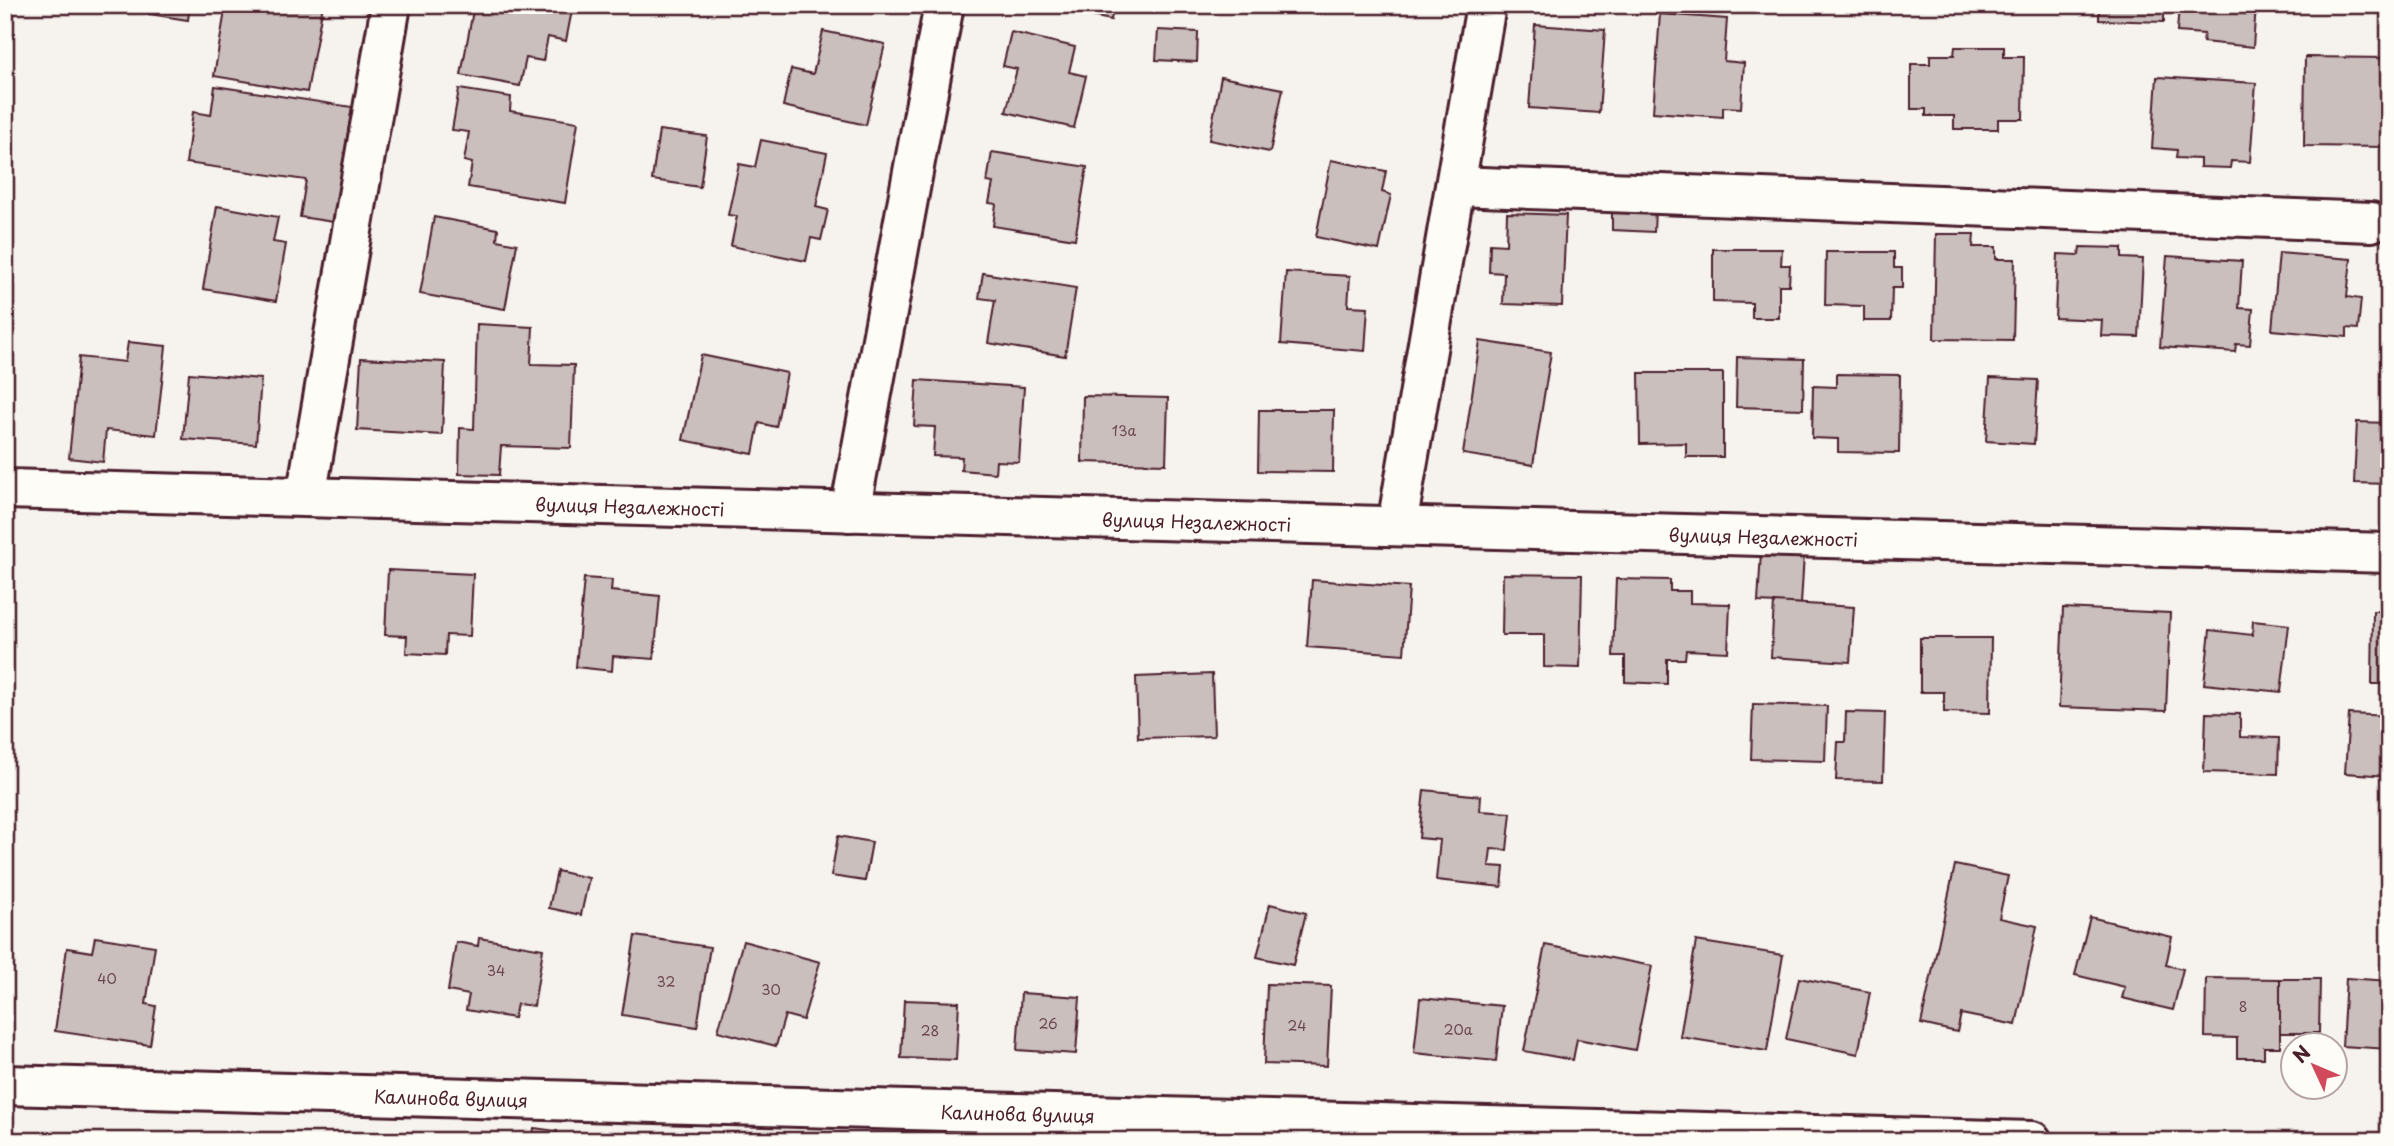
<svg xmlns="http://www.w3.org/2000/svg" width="2394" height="1146" font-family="'Playpen Sans',sans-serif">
  <rect width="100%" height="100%" fill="#f6f3ef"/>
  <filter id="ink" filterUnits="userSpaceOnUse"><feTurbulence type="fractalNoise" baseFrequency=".0143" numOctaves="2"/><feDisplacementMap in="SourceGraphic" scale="14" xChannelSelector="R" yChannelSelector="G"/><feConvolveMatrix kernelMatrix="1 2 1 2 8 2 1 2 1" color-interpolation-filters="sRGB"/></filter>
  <g filter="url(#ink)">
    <g fill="#cbbfbe" stroke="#4a1f2b" stroke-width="2">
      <polygon points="150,5 190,5 188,20 149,14"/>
      <polygon points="226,5 323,5 307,92 214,76"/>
      <polygon points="474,5 573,5 566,41 548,37 543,61 526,58 520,86 461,75"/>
      <polygon points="1036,5 1114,5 1111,20"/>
      <polygon points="2099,5 2164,5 2164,22 2099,20"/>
      <polygon points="2179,5 2256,5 2253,47 2203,42 2204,34 2177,32"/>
      <polygon points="1660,14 1727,19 1724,61 1744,63 1741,108 1723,107 1723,117 1653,112"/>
      <polygon points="1535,25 1605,30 1599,113 1529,108"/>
      <polygon points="1158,30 1198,32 1197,62 1156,60"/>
      <polygon points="823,31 885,44 866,125 783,106 791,69 813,74"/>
      <polygon points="1011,32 1075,47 1069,72 1086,76 1074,128 1006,112 1017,69 1003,66"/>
      <polygon points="1955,47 2004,47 2004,57 2024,57 2023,119 1998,119 1998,129 1954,129 1954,116 1926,116 1926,109 1911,109 1911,64 1930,64 1930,55 1954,55"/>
      <polygon points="2305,57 2388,58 2387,147 2304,146"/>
      <polygon points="1221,77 1283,89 1270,152 1209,140"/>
      <polygon points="2157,77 2256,83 2250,162 2231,161 2230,168 2200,167 2200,159 2176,158 2177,150 2152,148"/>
      <polygon points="215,86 352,107 334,222 300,217 306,180 186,163 193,112 211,115"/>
      <polygon points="459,89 511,97 510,111 578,122 565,203 468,187 472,163 464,161 469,132 452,130"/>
      <polygon points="659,130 707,136 700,187 652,180"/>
      <polygon points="761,140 827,153 816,207 828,210 821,240 811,238 806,261 731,246 737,216 728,215 739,164 755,167"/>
      <polygon points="992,152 1087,167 1075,239 993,226 996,204 989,203 993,183 987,182"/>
      <polygon points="1331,160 1386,171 1382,192 1391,195 1379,250 1316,237"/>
      <polygon points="217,206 278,217 273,242 286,244 276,301 203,289"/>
      <polygon points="1612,208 1655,210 1654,232 1612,230"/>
      <polygon points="1507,213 1566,215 1562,306 1503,304 1504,273 1489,272 1490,244 1506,245"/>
      <polygon points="434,217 498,229 497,240 517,244 505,309 420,294"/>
      <polygon points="1936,234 1974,234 1973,247 1996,247 1996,259 2015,259 2013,340 1934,339"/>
      <polygon points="2080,247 2122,248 2122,258 2143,259 2139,337 2101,336 2102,320 2055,318 2058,254 2079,255"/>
      <polygon points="1713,249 1782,249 1781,265 1790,265 1789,285 1779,285 1779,318 1752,318 1752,303 1713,302"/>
      <polygon points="1826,252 1894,252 1894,268 1902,268 1902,288 1892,288 1891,321 1864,321 1864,306 1825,305"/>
      <polygon points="2279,253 2351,259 2347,297 2361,299 2358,329 2347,328 2347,337 2272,330"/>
      <polygon points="2167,256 2242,261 2239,308 2253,309 2250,345 2236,344 2235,352 2160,347"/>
      <polygon points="1286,272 1350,276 1348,306 1368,307 1365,351 1281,344"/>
      <polygon points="983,273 1076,288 1065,356 988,343 995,300 979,298"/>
      <polygon points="477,324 533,327 531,364 574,365 571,448 501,446 499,475 459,474 460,428 474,429"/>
      <polygon points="1480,341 1551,352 1533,465 1463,454"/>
      <polygon points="128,342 166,346 156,435 106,430 103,462 69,458 79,357 125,362"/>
      <polygon points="701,355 787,373 776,427 759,423 753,454 683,440"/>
      <polygon points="1737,357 1804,359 1803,409 1736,407"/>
      <polygon points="361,358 445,362 442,435 357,430"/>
      <polygon points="189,373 261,379 256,444 183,439"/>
      <polygon points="1639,373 1723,373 1723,457 1686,457 1686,443 1640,444"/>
      <polygon points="1836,374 1900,375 1899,453 1838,452 1838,439 1812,438 1813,386 1836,387"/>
      <polygon points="1990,378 2038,380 2034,444 1986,441"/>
      <polygon points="917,380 1024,387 1019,462 996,461 995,473 961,470 962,457 933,456 935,427 914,426"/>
      <polygon points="1083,396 1168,398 1166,464 1082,462"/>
      <polygon points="1259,410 1334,410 1333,472 1258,471"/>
      <polygon points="2357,422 2389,423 2389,484 2354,483"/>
      <polygon points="1761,552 1804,554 1801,604 1758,602"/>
      <polygon points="388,570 473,574 470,636 446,635 445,655 406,653 407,636 385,635"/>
      <polygon points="1503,574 1582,575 1580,668 1544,667 1544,635 1502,635"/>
      <polygon points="584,578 612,580 611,591 660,596 654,659 613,656 612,671 576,667"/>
      <polygon points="1616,579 1670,580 1670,591 1690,591 1690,603 1730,604 1728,652 1686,650 1685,659 1667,659 1667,684 1625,682 1625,656 1613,656"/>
      <polygon points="1312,580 1409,587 1404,654 1307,647"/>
      <polygon points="1774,602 1854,607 1850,662 1771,657"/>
      <polygon points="2063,608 2170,613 2166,711 2059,707"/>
      <polygon points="2373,611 2389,611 2389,684 2372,684"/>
      <polygon points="2253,621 2289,625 2281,692 2204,684 2210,630 2252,635"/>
      <polygon points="1920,638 1991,638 1990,713 1944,712 1944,692 1920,692"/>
      <polygon points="1212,674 1214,736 1138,738 1136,677"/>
      <polygon points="1753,704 1827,706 1825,761 1751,759"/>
      <polygon points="1846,712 1885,713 1883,781 1836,780 1838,742 1845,742"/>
      <polygon points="2206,713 2240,714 2240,737 2279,738 2278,774 2204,772"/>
      <polygon points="2349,714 2389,716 2389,776 2345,773"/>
      <polygon points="1424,790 1481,796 1480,811 1511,813 1507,850 1491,849 1489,866 1504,867 1502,887 1436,880 1440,840 1419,838"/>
      <polygon points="838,836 872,842 865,881 831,876"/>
      <polygon points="1955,865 2008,876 1999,918 2037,926 2016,1025 1961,1014 1957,1032 1921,1024"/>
      <polygon points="557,871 589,878 581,915 549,908"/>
      <polygon points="1270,904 1306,913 1293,965 1257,957"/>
      <polygon points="2090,917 2172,937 2166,965 2183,969 2173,1010 2122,998 2125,987 2075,975"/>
      <polygon points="635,936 710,947 697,1027 622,1015"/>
      <polygon points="95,937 155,946 146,1004 156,1006 150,1045 55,1031 67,948 92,952"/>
      <polygon points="479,938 543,949 534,1006 517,1004 514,1018 466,1010 469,995 448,991 456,942 478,946"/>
      <polygon points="743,941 820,962 803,1020 785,1015 776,1046 718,1031"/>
      <polygon points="1696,941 1783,955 1767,1051 1680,1037"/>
      <polygon points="1545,945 1652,966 1635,1050 1577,1039 1573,1060 1524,1051"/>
      <polygon points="1799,978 1870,992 1858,1054 1786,1039"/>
      <polygon points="2206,978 2280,979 2280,1047 2264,1047 2264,1058 2237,1058 2237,1038 2205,1037"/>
      <polygon points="2346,978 2389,981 2389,1049 2342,1046"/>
      <polygon points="2280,979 2320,979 2319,1033 2280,1033"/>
      <polygon points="1267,984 1331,986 1327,1066 1264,1064"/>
      <polygon points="1021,993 1080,997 1076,1054 1017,1050"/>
      <polygon points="1420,998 1502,1006 1496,1061 1414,1053"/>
      <polygon points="904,1000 959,1002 956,1060 901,1058"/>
      <polygon points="534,1128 557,1131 555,1141 532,1141"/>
    </g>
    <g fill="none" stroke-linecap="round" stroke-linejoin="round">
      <g stroke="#4a1f2b" stroke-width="44">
        <g id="street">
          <polyline points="1456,186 2371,222"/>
          <path id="s1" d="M 5,489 L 2389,553"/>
          <polyline points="306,497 391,5"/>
          <polyline points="850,512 944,5"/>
          <polyline points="1397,525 1486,5"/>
          <path id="s2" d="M 5,1085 L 2032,1141"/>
        </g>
      </g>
      <use href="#street" stroke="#fdfcf7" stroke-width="38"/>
    </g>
  </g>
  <g text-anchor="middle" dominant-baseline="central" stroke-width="6" stroke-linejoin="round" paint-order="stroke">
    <g font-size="14" fill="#6a4750">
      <text x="1124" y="430">13а</text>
      <text x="496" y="970">34</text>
      <text x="107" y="978">40</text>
      <text x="666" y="981">32</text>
      <text x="771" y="989">30</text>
      <text x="2243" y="1006">8</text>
      <text x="1048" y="1023">26</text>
      <text x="1297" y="1025">24</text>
      <text x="1458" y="1029">20а</text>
      <text x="930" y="1030">28</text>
    </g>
    <g font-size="18" fill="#4a1f2b" stroke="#fdfcf7">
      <text stroke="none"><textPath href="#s1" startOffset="625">вулиця Незалежності</textPath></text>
      <text stroke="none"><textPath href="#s1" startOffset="1192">вулиця Незалежності</textPath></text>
      <text stroke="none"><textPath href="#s1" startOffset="1759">вулиця Незалежності</textPath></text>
      <text stroke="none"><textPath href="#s2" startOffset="446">Калинова вулиця</textPath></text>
      <text stroke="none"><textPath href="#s2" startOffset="1013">Калинова вулиця</textPath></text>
    </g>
  </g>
  <rect width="2394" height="1146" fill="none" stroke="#fdfcf7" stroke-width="28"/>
  <rect x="14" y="14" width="2366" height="1118" fill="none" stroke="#4a1f2b" stroke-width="2.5" filter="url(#ink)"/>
  <g transform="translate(2314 1066) rotate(314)"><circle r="33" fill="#fdfcf7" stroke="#b5a4a5" stroke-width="2"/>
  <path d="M0-5L12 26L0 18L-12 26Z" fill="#d1495b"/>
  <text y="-10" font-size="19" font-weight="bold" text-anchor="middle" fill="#4a1f2b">N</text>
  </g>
</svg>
